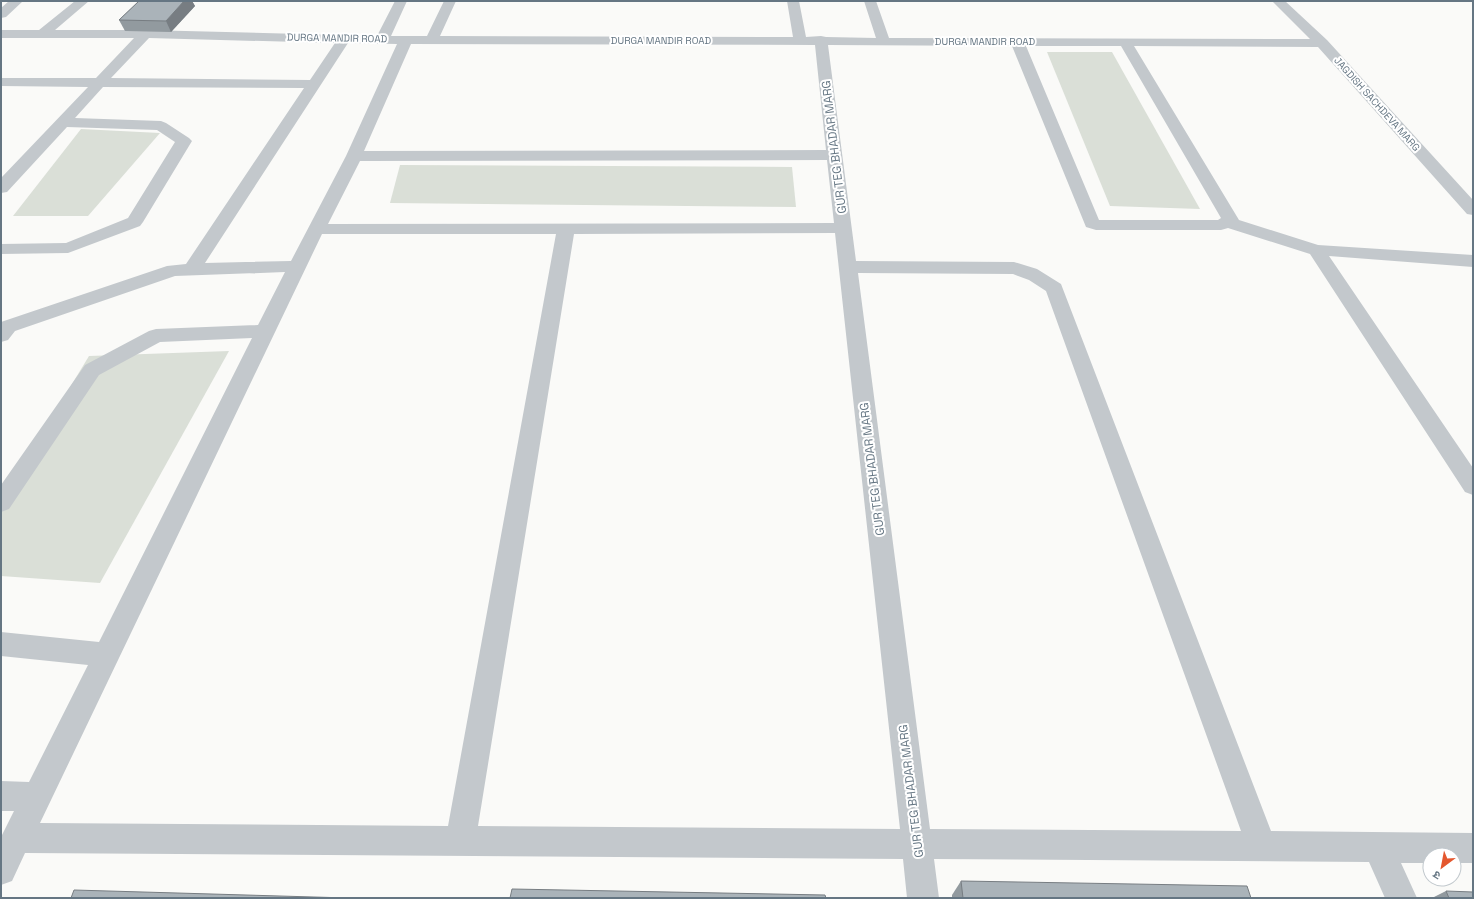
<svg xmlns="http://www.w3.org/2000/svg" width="1474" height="899" font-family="'Space Grotesk','Noto Sans Devanagari',sans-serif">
  <rect width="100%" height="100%" fill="#fafaf8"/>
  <g fill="#dadfd7">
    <polygon points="1047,52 1112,52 1200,209 1110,206"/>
    <polygon points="81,129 160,133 88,216 13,216"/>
    <polygon points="400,165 792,167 796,207 390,203"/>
    <polygon points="229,351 100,583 1,576 1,501 89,356"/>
  </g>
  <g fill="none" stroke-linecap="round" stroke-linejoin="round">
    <g fill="#c3c8cc" fill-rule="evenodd">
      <polygon points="9,1 23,1 6,17 1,18 1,8"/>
      <path d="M 75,1 L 89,1 L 55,30 L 145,30 L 377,36 L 395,1 L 407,1 L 391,36 L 427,36 L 444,1 L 456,1 L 440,36 L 793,37 L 787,1 L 799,1 L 806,37 L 821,36 L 826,37 L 876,38 L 864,1 L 876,1 L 889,38 L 1310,39 L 1272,1 L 1285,1 L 1327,40 L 1473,200 L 1473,215 L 1467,214 L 1318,47 L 1134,46 L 1239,220 L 1318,245 L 1473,255 L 1473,267 L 1329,256 L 1473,468 L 1473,495 L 1465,492 L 1310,254 L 1228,228 L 1221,230 L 1096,230 L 1086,227 L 1012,46 L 828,45 L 856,261 L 1014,262 L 1037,269 L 1061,284 L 1271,831 L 1473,833 L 1473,863 L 1454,863 L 1454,855 L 1430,855 L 1430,863 L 1401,863 L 1417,898 L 1385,898 L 1369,862 L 934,859 L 939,898 L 907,898 L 903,859 L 25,853 L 12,881 L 1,885 L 1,837 L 14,811 L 1,811 L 1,781 L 29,782 L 88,665 L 1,656 L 1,632 L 99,642 L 252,338 L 160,342 L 99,375 L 9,509 L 1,512 L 1,485 L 85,365 L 149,331 L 156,329 L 258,325 L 285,272 L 175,276 L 15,331 L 8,340 L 1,342 L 1,322 L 167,266 L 186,264 L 304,88 L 103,87 L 75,118 L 161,121 L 166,123 L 189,138 L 192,141 L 143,222 L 140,226 L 68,253 L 1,254 L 1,244 L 66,243 L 128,218 L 175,142 L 157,130 L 67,127 L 7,192 L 1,193 L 1,178 L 88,87 L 1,86 L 1,78 L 96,78 L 134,38 L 1,38 L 1,30 L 39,30 ZM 149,38 L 335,43 L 310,80 L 111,78 ZM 348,43 L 397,44 L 346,156 L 291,261 L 205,263 ZM 411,44 L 815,45 L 826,150 L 364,151 ZM 1026,46 L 1121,46 L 1221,218 L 1218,220 L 1099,220 ZM 827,160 L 834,223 L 328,224 L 360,161 ZM 835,233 L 900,829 L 478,826 L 574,234 ZM 322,234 L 556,234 L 448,826 L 40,823 ZM 858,273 L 1013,274 L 1029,280 L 1046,291 L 1241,831 L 930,829 Z"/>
    </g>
  </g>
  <g fill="#929a9f">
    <polygon points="139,1 192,1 195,6 171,32 125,31 119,20"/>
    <polygon points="961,881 1251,898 952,898 952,895"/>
    <polygon points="1446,891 1473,898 1432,898"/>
  </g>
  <polygon fill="#777d82" points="184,1 192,1 195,6 171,32 166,21"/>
  <g fill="#aab3b9" stroke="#777d82">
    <polygon points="139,1 184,1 166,21 119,20"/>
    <polygon points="961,881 1247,886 1251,898 963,898"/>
    <polygon points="512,889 825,895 826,898 510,898"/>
    <polygon points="74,890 348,898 71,898"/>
    <polygon points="1446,891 1473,892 1473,898 1449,898"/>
  </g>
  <g text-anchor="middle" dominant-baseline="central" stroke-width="4" stroke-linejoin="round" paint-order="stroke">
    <g font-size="10" fill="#657683" stroke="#fff">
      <text transform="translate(337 38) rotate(1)">DURGA MANDIR ROAD</text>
      <text x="661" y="40">DURGA MANDIR ROAD</text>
      <text x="985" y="41">DURGA MANDIR ROAD</text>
      <text transform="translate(1377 104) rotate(48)">JAGDISH SACHDEVA MARG</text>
    </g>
    <g font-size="12" fill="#657683" stroke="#fff">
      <text transform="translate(834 147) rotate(-97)">GUR TEG BHADAR MARG</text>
      <text transform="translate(872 469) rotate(-97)">GUR TEG BHADAR MARG</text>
      <text transform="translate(911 791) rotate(-97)">GUR TEG BHADAR MARG</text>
    </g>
  </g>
  <rect width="1474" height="899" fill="none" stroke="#657683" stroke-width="4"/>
  <g transform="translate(1442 867) rotate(212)"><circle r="19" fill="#ffffff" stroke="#c1c8cd"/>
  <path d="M0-3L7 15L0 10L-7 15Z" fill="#e4572e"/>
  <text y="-6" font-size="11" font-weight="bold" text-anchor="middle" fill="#657683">उ</text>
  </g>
</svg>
